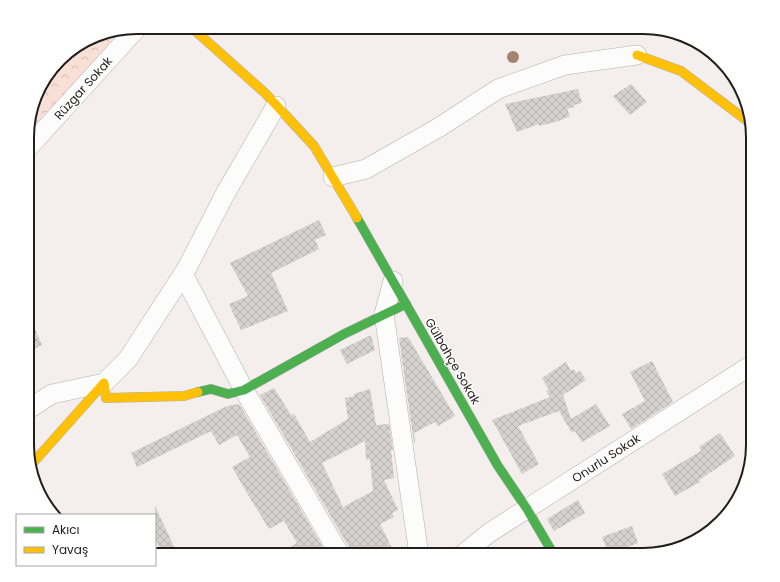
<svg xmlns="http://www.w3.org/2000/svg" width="780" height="582" font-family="Poppins,sans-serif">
  <defs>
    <pattern id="park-crowns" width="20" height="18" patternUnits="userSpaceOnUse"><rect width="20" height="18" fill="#f8e0d7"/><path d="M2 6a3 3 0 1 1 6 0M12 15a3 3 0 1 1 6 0" fill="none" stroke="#d4c0b8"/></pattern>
    <pattern id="building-cross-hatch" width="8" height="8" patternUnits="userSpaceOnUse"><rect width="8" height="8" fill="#d5d1cf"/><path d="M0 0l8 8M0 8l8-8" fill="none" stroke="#b7b3b1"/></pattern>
  </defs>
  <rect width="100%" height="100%" fill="#f4eeec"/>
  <polygon fill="url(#park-crowns)" points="138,27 28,161 28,122 42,82 65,54 101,33"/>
  <g fill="url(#building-cross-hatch)" fill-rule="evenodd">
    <polygon points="631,84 647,102 630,115 613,96"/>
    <polygon points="578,89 582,103 574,105 574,107 567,109 570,116 559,121 539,126 539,124 517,132 505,104"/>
    <polygon points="319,220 326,235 315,240 319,249 271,273 288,311 241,330 229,304 248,296 230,263"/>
    <polygon points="28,313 42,345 27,352 27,342"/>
    <polygon points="371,335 375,350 347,364 340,350"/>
    <polygon points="408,337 455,416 438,426 435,422 414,433 415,442 414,443 399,338"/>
    <polygon points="652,361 673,402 631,429 622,414 645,401 630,372"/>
    <polygon points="566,362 571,371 574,369 576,373 580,371 586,380 563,395 571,419 596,404 610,426 582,442 575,431 572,433 559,411 518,426 539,464 522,474 492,420 550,397 546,391 549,390 542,378"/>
    <path d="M 274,388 L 291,415 L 294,414 L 310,442 L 348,419 L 345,398 L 355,396 L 354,394 L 370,389 L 376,425 L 389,424 L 393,450 L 391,450 L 394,478 L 384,480 L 398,510 L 392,513 L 394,517 L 380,524 L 392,548 L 377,555 L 351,555 L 350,549 L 260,395 ZM 365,441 L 366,460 L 370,459 L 373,491 L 343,507 L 322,463 Z"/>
    <polygon points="239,404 325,551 318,555 277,555 297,543 284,521 269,529 247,493 232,467 250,457 237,435 219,445 211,431 137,467 131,453 227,406"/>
    <polygon points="720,433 735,456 699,480 700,482 675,496 662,474 701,451 699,447"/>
    <polygon points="578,500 585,513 554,531 547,519"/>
    <polygon points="155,506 178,555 163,555 155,538"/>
    <polygon points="632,526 638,543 609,554 602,537"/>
  </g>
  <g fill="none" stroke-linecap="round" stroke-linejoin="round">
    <g stroke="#b4b0ae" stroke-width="20">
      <g id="street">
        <polyline points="28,148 138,27"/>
        <polyline points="333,177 366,169 438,128 498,89 565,65 637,55"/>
        <polyline points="183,274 244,390 340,555"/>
        <polyline points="393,281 384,314 419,555"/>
        <polyline points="27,410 52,394 104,383 128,359 187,268 225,194 276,106"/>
        <polyline points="462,555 489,533 753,364"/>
      </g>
    </g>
    <g stroke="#b4b0ae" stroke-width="10">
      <g id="fast">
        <polyline points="357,218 498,466 527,509 554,555"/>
        <polyline points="198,392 211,389 228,394 244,390 344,334 406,304"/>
      </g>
    </g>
    <g stroke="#b4b0ae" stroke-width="10">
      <g id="slow">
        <polyline points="191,27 265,93 314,146 357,218"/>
        <polyline points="637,55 681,71 750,123"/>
        <polyline points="31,465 104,383 106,398 184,396 198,392"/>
      </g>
    </g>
    <use href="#street" stroke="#fdfcfc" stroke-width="19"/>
    <use href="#fast" stroke="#4caf50" stroke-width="9"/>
    <use href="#slow" stroke="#ffc107" stroke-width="9"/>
  </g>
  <circle fill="#a48170" cx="513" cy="57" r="6"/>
  <g text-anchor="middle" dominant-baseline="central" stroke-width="3" stroke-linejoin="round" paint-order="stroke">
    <g font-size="12" fill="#211e1c" stroke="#fff">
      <text transform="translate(83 88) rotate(-48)">Rüzgar Sokak</text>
      <text transform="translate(453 361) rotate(60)">Gülbahçe Sokak</text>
      <text transform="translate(606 458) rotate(-33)">Onurlu Sokak</text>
    </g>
  </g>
  <path d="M0 0H780V582H0ZM137 34H643A103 103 0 0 1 746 137V445A103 103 0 0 1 643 548H137A103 103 0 0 1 34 445V137A103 103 0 0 1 137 34Z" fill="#fff" fill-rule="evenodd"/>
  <path fill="none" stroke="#211e1c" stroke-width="2" d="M137 34H643A103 103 0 0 1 746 137V445A103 103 0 0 1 643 548H137A103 103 0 0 1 34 445V137A103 103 0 0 1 137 34Z"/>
  <rect x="16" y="514" width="140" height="52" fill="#ffffff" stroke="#a6a5a4"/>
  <rect x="24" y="527" width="20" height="6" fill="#4caf50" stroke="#a6a5a4"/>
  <text x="52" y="534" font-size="12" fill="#211e1c">Akıcı</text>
  <rect x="24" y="547" width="20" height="6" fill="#ffc107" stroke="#a6a5a4"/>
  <text x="52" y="554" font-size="12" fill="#211e1c">Yavaş</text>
</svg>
